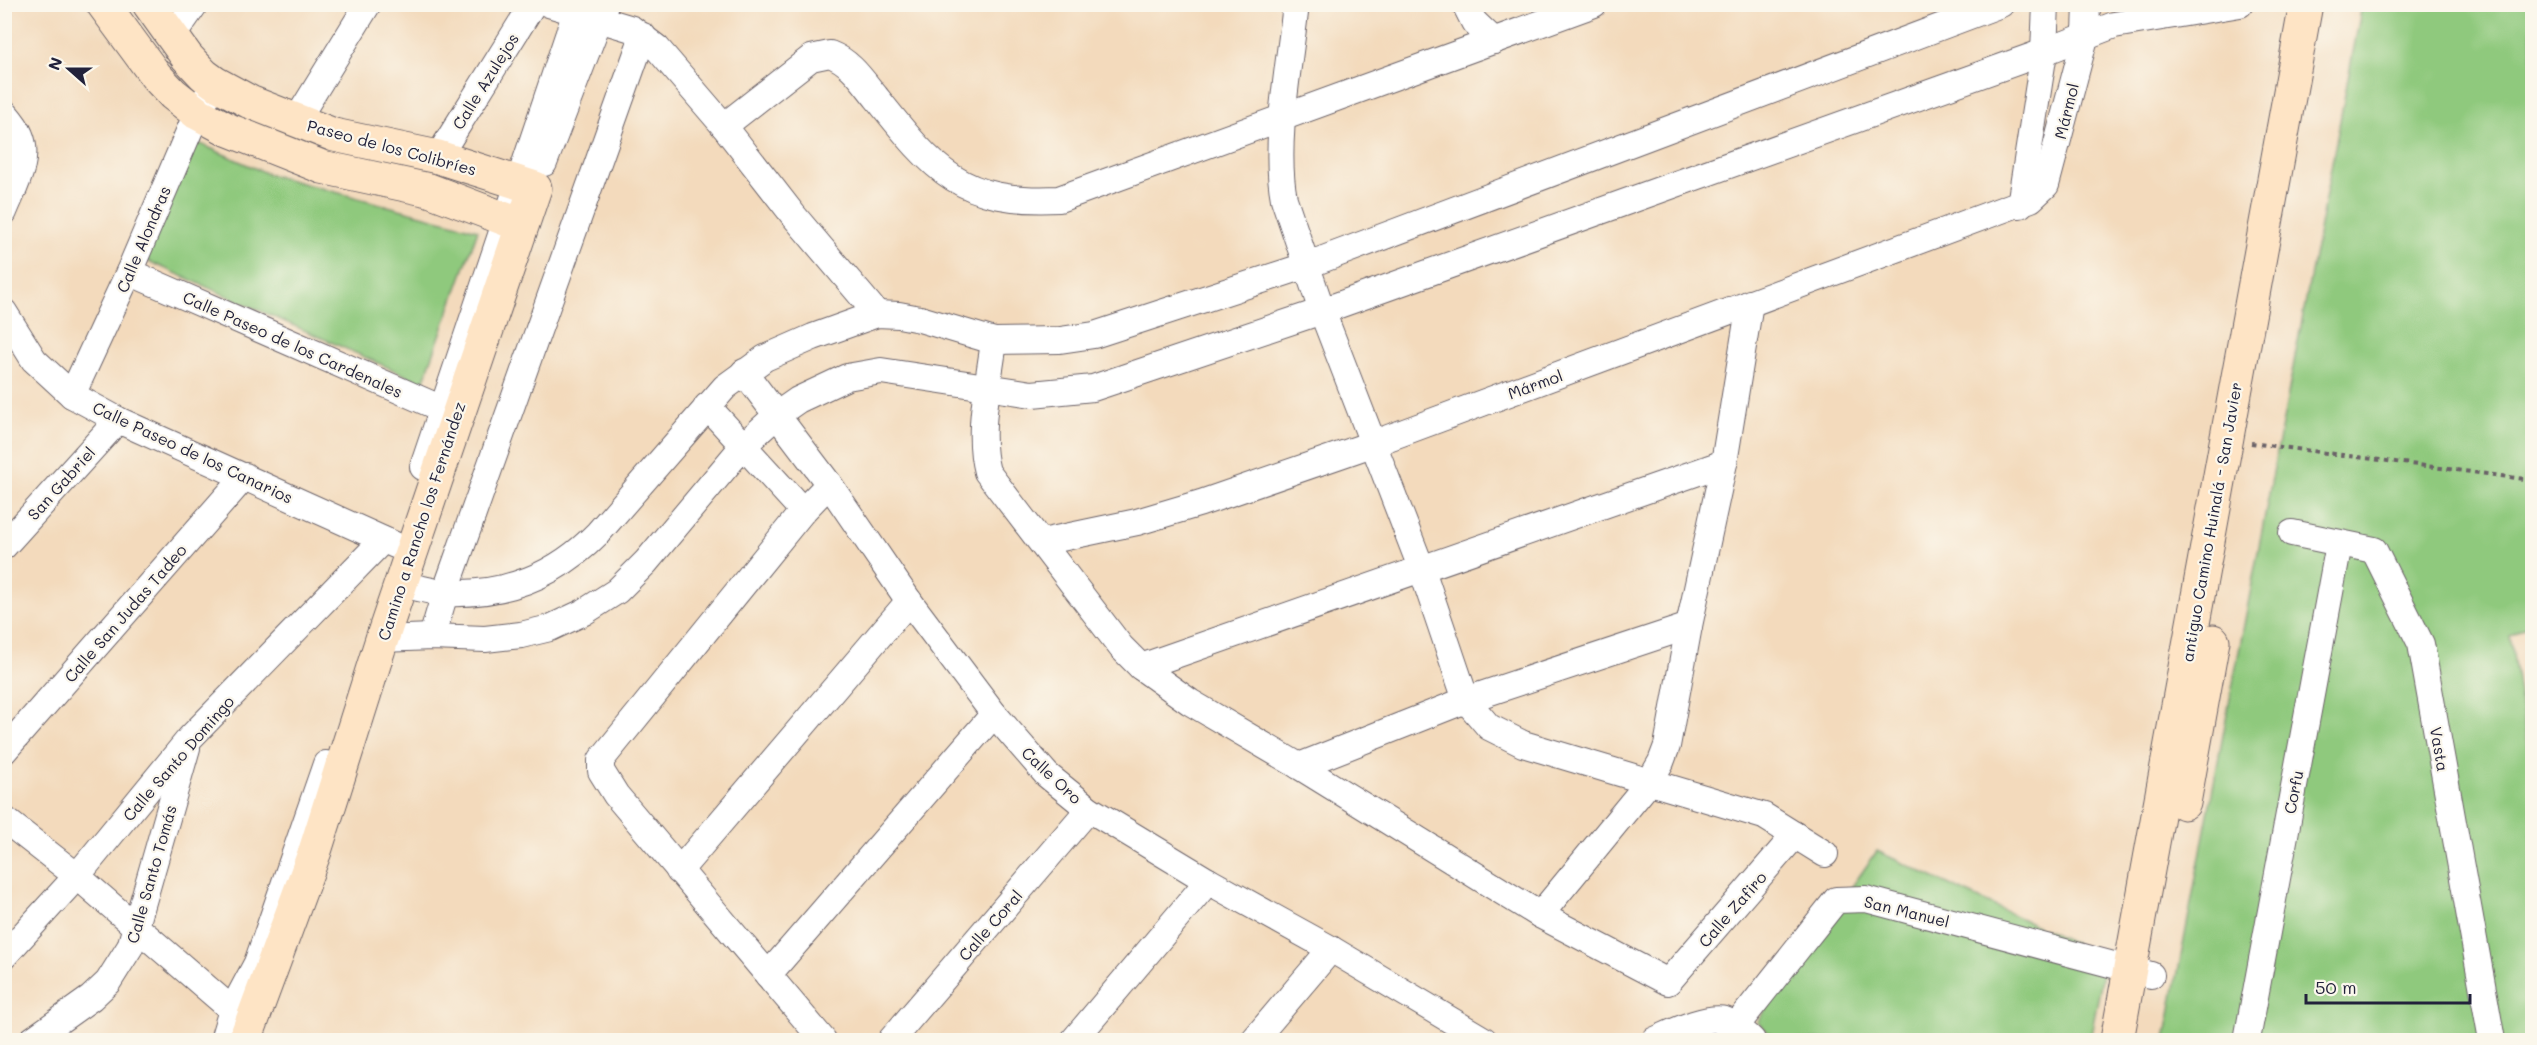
<svg xmlns="http://www.w3.org/2000/svg" width="2537" height="1045" font-family="Mali,sans-serif">
  <rect width="100%" height="100%" fill="#fbf7ec"/>
  <filter id="ink" filterUnits="userSpaceOnUse"><feTurbulence type="fractalNoise" baseFrequency=".0167" numOctaves="2"/><feDisplacementMap in="SourceGraphic" scale="12" xChannelSelector="R" yChannelSelector="G"/><feConvolveMatrix kernelMatrix="1 2 1 2 8 2 1 2 1" color-interpolation-filters="sRGB"/></filter>
  <filter id="wash" filterUnits="userSpaceOnUse"><feTurbulence type="fractalNoise" baseFrequency=".008" numOctaves="4" result="noise"/><feDisplacementMap in="SourceGraphic" scale="24" xChannelSelector="R" yChannelSelector="G"/><feGaussianBlur stdDeviation="1.35" result="paint"/><feColorMatrix in="noise" values="0 0 0 0 0 0 0 0 0 0 0 0 0 0 0 0 0 1.4 0 .05"/><feComposite in="paint" operator="in"/></filter>
  <g filter="url(#wash)">
    <rect width="100%" height="100%" fill="#f3dabc"/>
    <g fill="#8fc97d" stroke="#58765c" stroke-width="1.5">
      <polygon points="2362,5 2532,5 2532,623 2510,635 2532,776 2532,1040 2165,1040"/>
      <polygon points="194,141 268,174 478,230 423,383 139,257"/>
      <polygon points="1877,851 2106,958 2090,1040 1777,1040 1757,1022"/>
    </g>
  </g>
  <g filter="url(#ink)">
    <g fill="none" stroke-linecap="round" stroke-linejoin="round">
      <g stroke="#6b6268" stroke-width="28">
        <g id="street">
          <polyline points="549,4 632,29 657,48 724,126 794,216 877,314"/>
          <path d="M 1296,4 C 1290,62 1273,143 1284,199 L 1322,311 L 1422,570 L 1466,700 L 1489,727 L 1523,744 L 1764,816 L 1825,854"/>
          <polyline points="1465,4 1474,22 1494,41"/>
          <polyline points="172,37 195,4"/>
          <path d="M 4,112 C 10,119 17,127 20,135 C 31,160 13,189 4,212"/>
          <polyline points="296,121 368,4"/>
          <path d="M 724,126 L 811,58 L 830,54 C 851,62 862,80 876,97 C 934,170 960,204 1059,199 L 1594,4"/>
          <polyline points="438,157 533,4"/>
          <polyline points="544,163 605,4"/>
          <polyline points="2020,205 2044,52 2046,4"/>
          <polyline points="129,272 456,415"/>
          <polyline points="4,312 34,360 72,395 118,420 395,545"/>
          <path d="M 994,341 C 989,383 976,431 987,472 L 1121,647 L 1141,667 L 1190,702 L 1299,766 L 1540,915 L 1668,982 L 1795,835"/>
          <polyline points="744,372 829,484 909,601 994,714 1047,775 1089,809 1208,881 1331,949 1484,1040"/>
          <polyline points="72,395 129,272 197,113 215,83"/>
          <polyline points="707,406 803,511"/>
          <polyline points="423,467 576,12"/>
          <polyline points="2292,533 2374,550 2421,644 2492,1040"/>
          <polyline points="1042,542 1137,522 1201,503 1372,444 2031,199 2046,185 2086,34 2087,4"/>
          <polyline points="4,546 118,420"/>
          <path d="M 401,584 C 416,587 432,592 447,593 C 507,595 556,576 598,533 L 725,387 L 765,358 L 813,337 L 877,314 L 899,315 L 920,319 L 994,341 L 1060,340 L 1094,335 L 1305,266 L 2001,4"/>
          <polyline points="432,637 445,593 643,36"/>
          <polyline points="382,639 432,637 485,639 521,635 550,628 584,612 617,591 646,562 744,445 778,414 798,400 847,377 881,371 1032,394 1093,388 1322,311 2044,52 2114,25 2240,4"/>
          <polyline points="1141,667 1724,463"/>
          <polyline points="4,751 245,476"/>
          <polyline points="1299,766 1466,700 1689,626"/>
          <polyline points="4,819 77,876 245,1021"/>
          <polyline points="679,871 909,601"/>
          <polyline points="1540,915 1650,781 1661,762 1667,746 1689,626 1724,463 1750,303"/>
          <polyline points="4,956 77,876 190,738 383,540"/>
          <polyline points="768,975 994,714"/>
          <polyline points="32,1040 91,998 108,982 130,947 187,748"/>
          <polyline points="223,1040 232,1010 257,963 326,764"/>
          <polyline points="823,1040 616,795 601,771 601,760 803,511 829,484"/>
          <polyline points="891,1040 1089,809"/>
          <polyline points="1074,1040 1208,881"/>
          <polyline points="1254,1040 1331,949"/>
          <path d="M 1655,1040 C 1671,1033 1707,1015 1725,1020 C 1735,1023 1744,1033 1752,1040"/>
          <polyline points="1725,1040 1836,900 1866,899 2151,975"/>
          <polyline points="2247,1040 2339,544"/>
        </g>
      </g>
      <g stroke="#6b6268" stroke-width="35">
        <g id="secondary">
          <polyline points="103,4 156,76 173,94 197,113 229,130 322,167 429,190 521,225"/>
          <polyline points="149,4 187,57 204,75 215,83 250,102 334,135 438,157 535,188 382,639 315,851 245,1040"/>
          <polyline points="2184,803 2213,641"/>
          <polyline points="2117,1040 2306,4"/>
        </g>
      </g>
      <polyline stroke="#6b6268" stroke-width="4" stroke-dasharray="4.5 4.5" stroke-linecap="butt" points="2251,443 2532,480"/>
      <use href="#street" stroke="#fff" stroke-width="26"/>
      <use href="#secondary" stroke="#fee4c5" stroke-width="33"/>
    </g>
  </g>
  <g text-anchor="middle" dominant-baseline="central" stroke-width="4.5" stroke-linejoin="round" paint-order="stroke">
    <g font-size="16" fill="#22223b" stroke="#fbf7ec">
      <text transform="translate(485 81) rotate(-58)">Calle Azulejos</text>
      <text transform="translate(2066 111) rotate(-76)">Mármol</text>
      <text transform="translate(392 147) rotate(15)">Paseo de los Colibríes</text>
      <text transform="translate(143 239) rotate(-67)">Calle Alondras</text>
      <text transform="translate(293 344) rotate(24)">Calle Paseo de los Cardenales</text>
      <text transform="translate(1535 384) rotate(-20)">Mármol</text>
      <text transform="translate(193 452) rotate(25)">Calle Paseo de los Canarios</text>
      <text transform="translate(61 483) rotate(-48)">San Gabriel</text>
      <text transform="translate(421 521) rotate(-72)">Camino a Rancho los Fernández</text>
      <text transform="translate(2211 522) rotate(-80)">antiguo Camino Huinalá - San Javier</text>
      <text transform="translate(125 613) rotate(-49)">Calle San Judas Tadeo</text>
      <text transform="translate(2440 749) rotate(80)">Vasta</text>
      <text transform="translate(178 758) rotate(-49)">Calle Santo Domingo</text>
      <text transform="translate(1052 775) rotate(43)">Calle Oro</text>
      <text transform="translate(2293 792) rotate(-79)">Corfu</text>
      <text transform="translate(151 874) rotate(-74)">Calle Santo Tomás</text>
      <text transform="translate(1732 909) rotate(-49)">Calle Zafiro</text>
      <text transform="translate(1907 911) rotate(14)">San Manuel</text>
      <text transform="translate(990 925) rotate(-49)">Calle Coral</text>
    </g>
  </g>
  <rect width="2537" height="1045" fill="none" stroke="#fbf7ec" stroke-width="24"/>
  <g transform="translate(69 69) rotate(291)" stroke="#fbf7ec" stroke-width="4.5" paint-order="stroke">
  <path d="M0-4.5L10 22L0 15L-10 22Z" fill="#22223b"/>
  <text y="-9" font-size="16" font-weight="bold" text-anchor="middle" fill="#22223b">N</text>
  </g>
  <path d="M2306 994v9h164v-9" fill="none" stroke="#22223b" stroke-width="3"/>
  <text x="2315" y="994" font-size="18" fill="#22223b" stroke="#fbf7ec" stroke-width="4.5" paint-order="stroke">50 m</text>
</svg>
